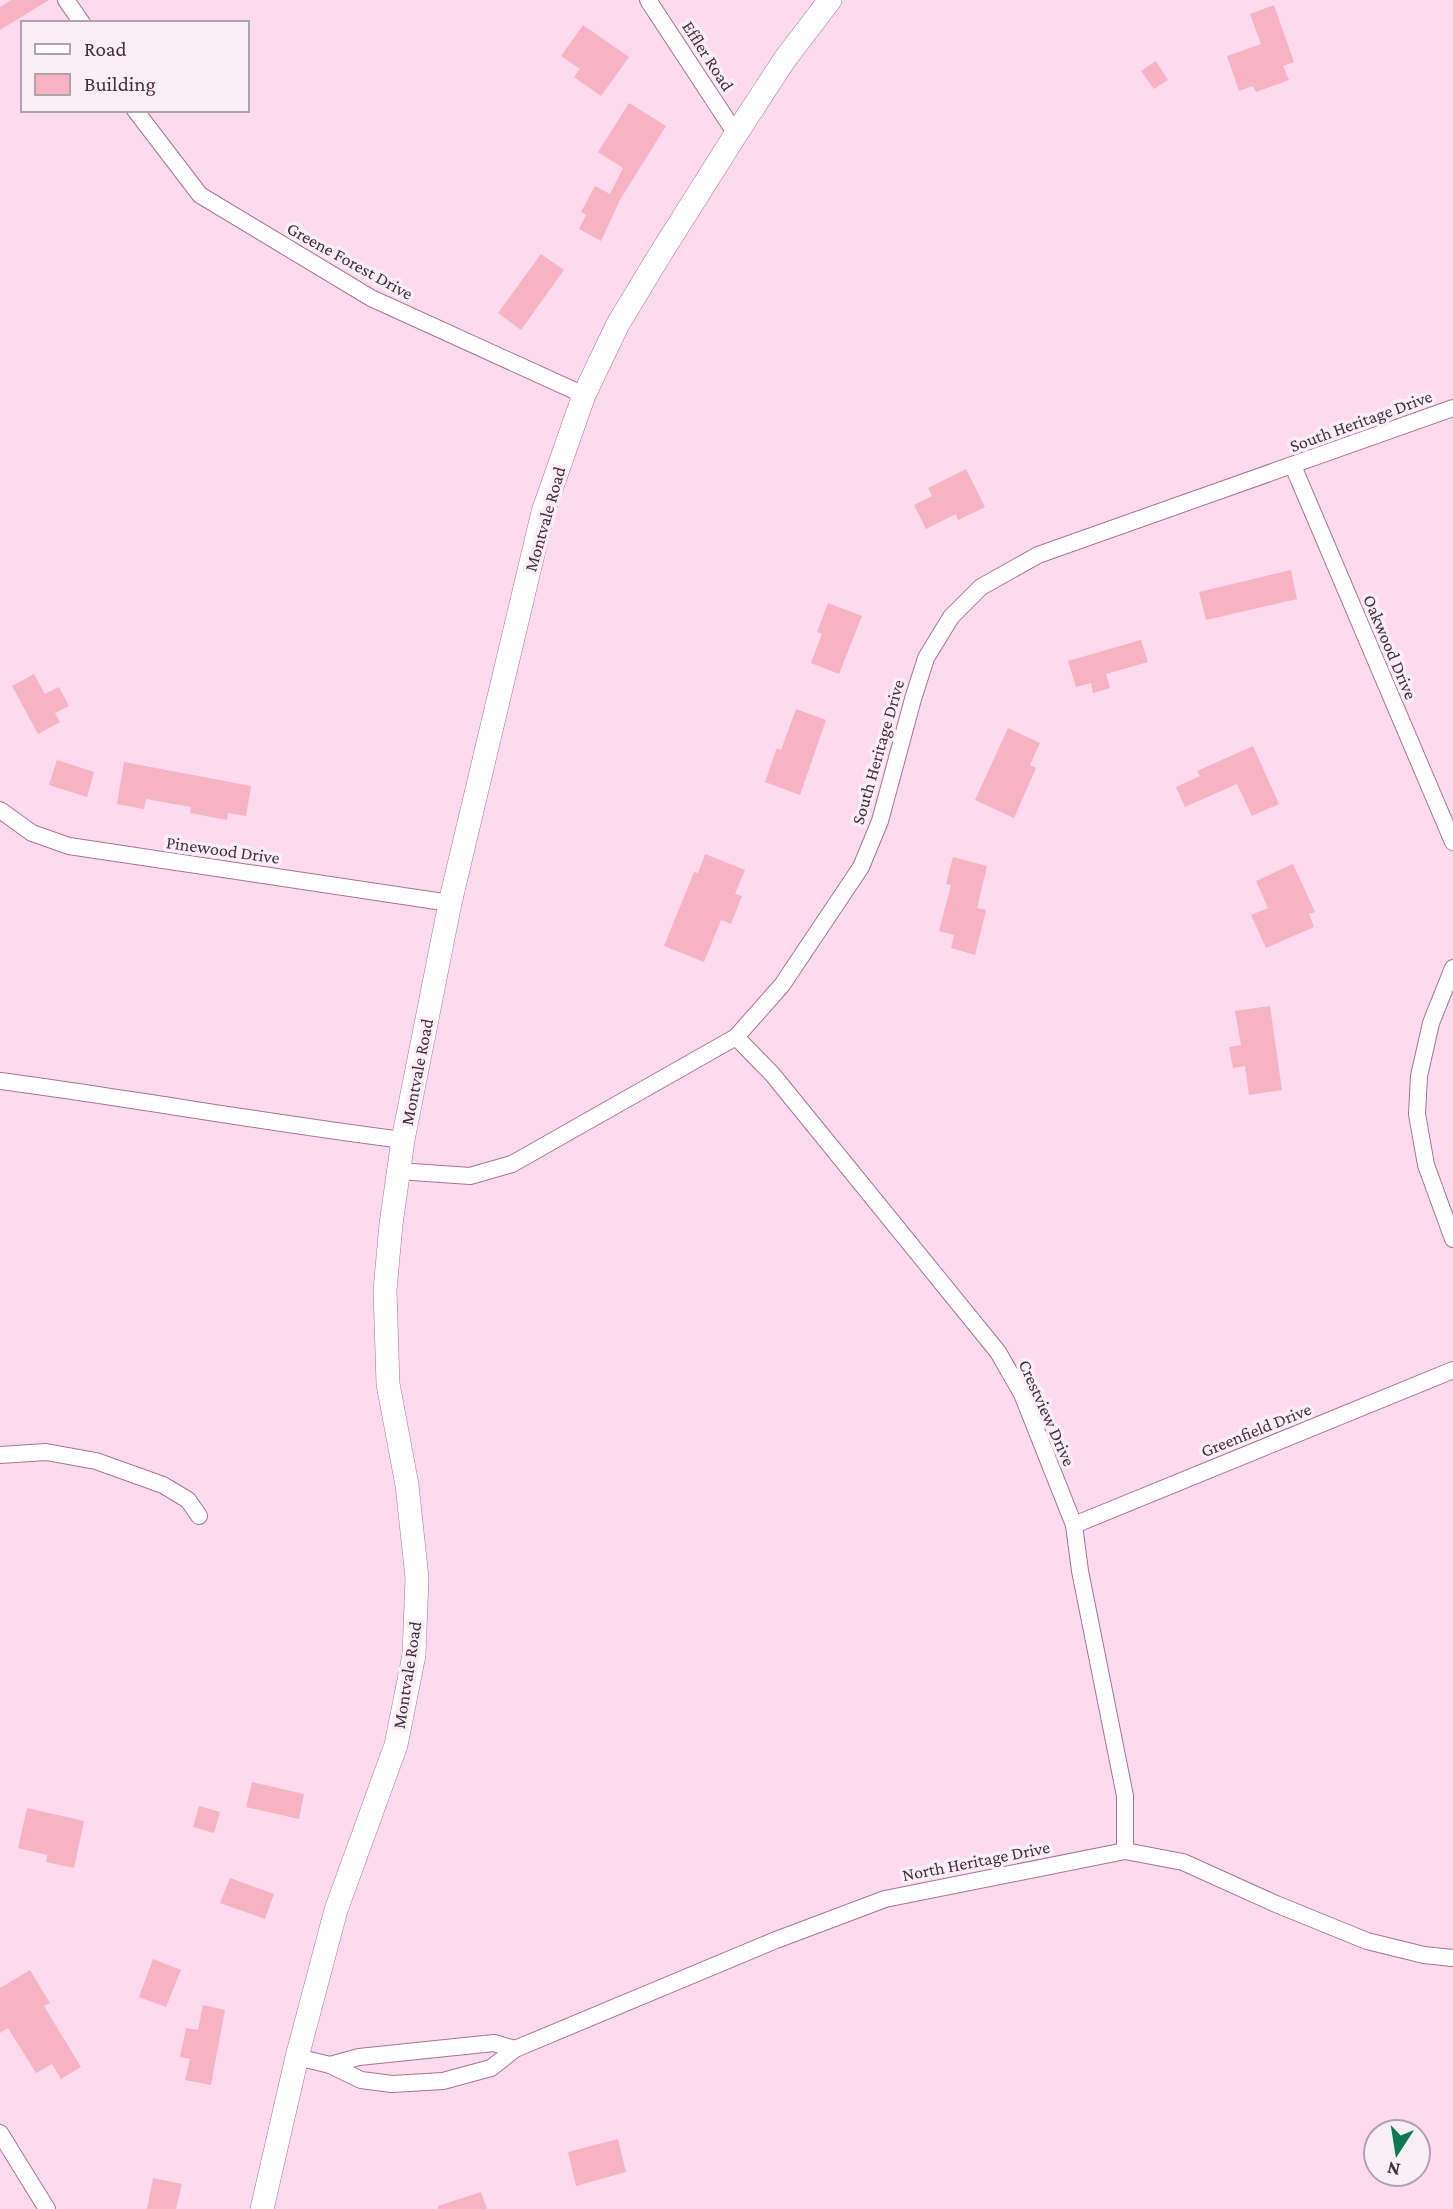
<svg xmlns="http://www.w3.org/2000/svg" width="1453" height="2209" font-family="'Crimson Pro',serif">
  <rect width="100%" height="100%" fill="#fddaee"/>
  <g fill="#f6b3c4">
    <polygon points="11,0 49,0 0,30 0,7"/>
    <polygon points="1274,5 1294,62 1283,66 1289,80 1256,92 1253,86 1239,91 1227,56 1261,44 1250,14"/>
    <polygon points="583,25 629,57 601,96 574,77 580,69 561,56"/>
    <polygon points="1156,61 1168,80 1154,89 1141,71"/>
    <polygon points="629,103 666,126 620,200 601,241 579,229 586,215 581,212 595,186 610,194 623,168 598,152"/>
    <polygon points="541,254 564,270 521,330 498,313"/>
    <polygon points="966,469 985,507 958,520 956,514 926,529 914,505 932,496 928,488"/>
    <polygon points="1291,570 1297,599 1206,620 1199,592"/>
    <polygon points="828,603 862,616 839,674 811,663 822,634 817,632"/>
    <polygon points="1141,640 1148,662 1106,674 1110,688 1093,693 1091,683 1076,687 1068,661"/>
    <polygon points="34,674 45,694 59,687 69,706 55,713 60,722 38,734 12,686"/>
    <polygon points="796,709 826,720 800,795 765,782 777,748 781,750"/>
    <polygon points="1008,728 1040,743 1030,765 1036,768 1014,818 975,800"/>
    <polygon points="1253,746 1279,804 1252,816 1237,784 1185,807 1176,787 1200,776 1197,771"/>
    <polygon points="57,760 94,772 87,797 49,785"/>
    <polygon points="124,762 251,786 246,816 228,813 227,820 190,813 191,807 146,799 144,809 117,804"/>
    <polygon points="705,854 745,870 735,894 742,896 731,924 721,920 704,962 664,946 694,872 698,873"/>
    <polygon points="953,857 987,866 977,908 986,910 975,955 951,948 954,935 939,931 951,885 946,884"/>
    <polygon points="1293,864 1315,912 1309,914 1314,927 1266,948 1251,915 1268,908 1256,881"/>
    <polygon points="1270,1006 1282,1090 1249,1095 1245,1066 1233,1068 1229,1047 1241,1045 1235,1011"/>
    <polygon points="252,1782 304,1794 299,1819 246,1807"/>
    <polygon points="199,1806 220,1812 214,1833 193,1827"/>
    <polygon points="27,1808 84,1821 74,1868 46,1862 47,1855 18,1848"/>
    <polygon points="230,1878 274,1894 265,1919 220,1903"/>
    <polygon points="153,1959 181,1970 166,2007 139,1997"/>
    <polygon points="30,1970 50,2003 44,2006 81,2067 61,2079 52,2064 36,2073 8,2028 0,2033 0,1988"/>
    <polygon points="203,2005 225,2010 211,2085 185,2080 190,2059 180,2057 186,2028 198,2030"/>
    <polygon points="618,2139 626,2172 576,2186 568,2152"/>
    <polygon points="153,2178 182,2184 176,2209 147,2209"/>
    <polygon points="481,2192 487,2209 438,2209 438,2206"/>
  </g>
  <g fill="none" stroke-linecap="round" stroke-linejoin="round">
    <g stroke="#a97494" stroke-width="18">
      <g id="street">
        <polyline points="66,0 82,23"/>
        <polyline points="648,0 736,134"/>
        <polyline points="135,110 200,195 371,298 584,395"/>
        <polyline points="1293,466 1453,842"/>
        <polyline points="0,810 32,833 69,846 450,903"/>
        <polyline points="1453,968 1431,1023 1419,1076 1417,1114 1426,1165 1453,1239"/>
        <polyline points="736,1037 773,1075 998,1352 1022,1394 1074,1525 1080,1571 1125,1796 1125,1851"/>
        <path d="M 0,1081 C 135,1099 268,1123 403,1140"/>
        <polyline points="398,1171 470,1176 512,1164 736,1037 782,985 861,867 880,821 913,699 926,658 951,617 981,587 1038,555 1453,408"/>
        <polyline points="0,1455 46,1452 96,1461 163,1485 188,1500 199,1516"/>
        <polyline points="1074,1525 1453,1370"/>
        <polyline points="297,2057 330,2065 361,2080 392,2084 443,2081 491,2068 515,2049 776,1940 885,1899 1125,1851 1183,1862 1276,1904 1367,1941 1424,1955 1453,1958"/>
        <polyline points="330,2065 359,2057 494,2043 515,2049"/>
        <polyline points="0,2133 47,2209"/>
      </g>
    </g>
    <g stroke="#a97494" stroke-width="24">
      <polyline id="secondary" points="262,2209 297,2057 336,1910 396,1745 414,1655 417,1578 407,1485 388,1384 385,1290 391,1224 403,1140 450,903 543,512 584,395 618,324 656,261 736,134 785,59 830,0"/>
    </g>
    <use href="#street" stroke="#fff" stroke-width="16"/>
    <use href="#secondary" stroke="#fff" stroke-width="23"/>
  </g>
  <g text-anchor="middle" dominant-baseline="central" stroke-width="7" stroke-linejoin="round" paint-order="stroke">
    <g font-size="18" fill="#452e3c" stroke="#fbeff6">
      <text transform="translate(708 56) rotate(57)">Effler Road</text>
      <text transform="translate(350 261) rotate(29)">Greene Forest Drive</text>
      <text transform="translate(1361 421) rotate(-20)">South Heritage Drive</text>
      <text transform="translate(545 519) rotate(-74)">Montvale Road</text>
      <text transform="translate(1390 647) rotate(67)">Oakwood Drive</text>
      <text transform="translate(878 752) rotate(-74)">South Heritage Drive</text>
      <text transform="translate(223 850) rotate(8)">Pinewood Drive</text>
      <text transform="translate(417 1072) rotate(-79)">Montvale Road</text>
      <text transform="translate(1047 1413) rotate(66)">Crestview Drive</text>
      <text transform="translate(1256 1430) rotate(-22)">Greenfield Drive</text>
      <text transform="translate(407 1675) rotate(-81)">Montvale Road</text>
      <text transform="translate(976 1861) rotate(-11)">North Heritage Drive</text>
    </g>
  </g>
  <rect x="21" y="21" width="228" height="91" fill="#fbeff6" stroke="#b2a2ac" stroke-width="2"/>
  <rect x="35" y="44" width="35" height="10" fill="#ffffff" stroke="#b2a2ac" stroke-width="2"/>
  <text x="84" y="56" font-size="21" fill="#452e3c">Road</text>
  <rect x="35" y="74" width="35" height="21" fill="#f6b3c4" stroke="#b2a2ac" stroke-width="2"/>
  <text x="84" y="91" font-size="21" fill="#452e3c">Building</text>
  <g transform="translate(1397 2153) rotate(192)"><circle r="33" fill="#fbeff6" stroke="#b2a2ac" stroke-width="2"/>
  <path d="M0-5L12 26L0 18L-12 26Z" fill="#0e7953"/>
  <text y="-10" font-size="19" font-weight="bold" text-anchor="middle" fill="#452e3c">N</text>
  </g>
</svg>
